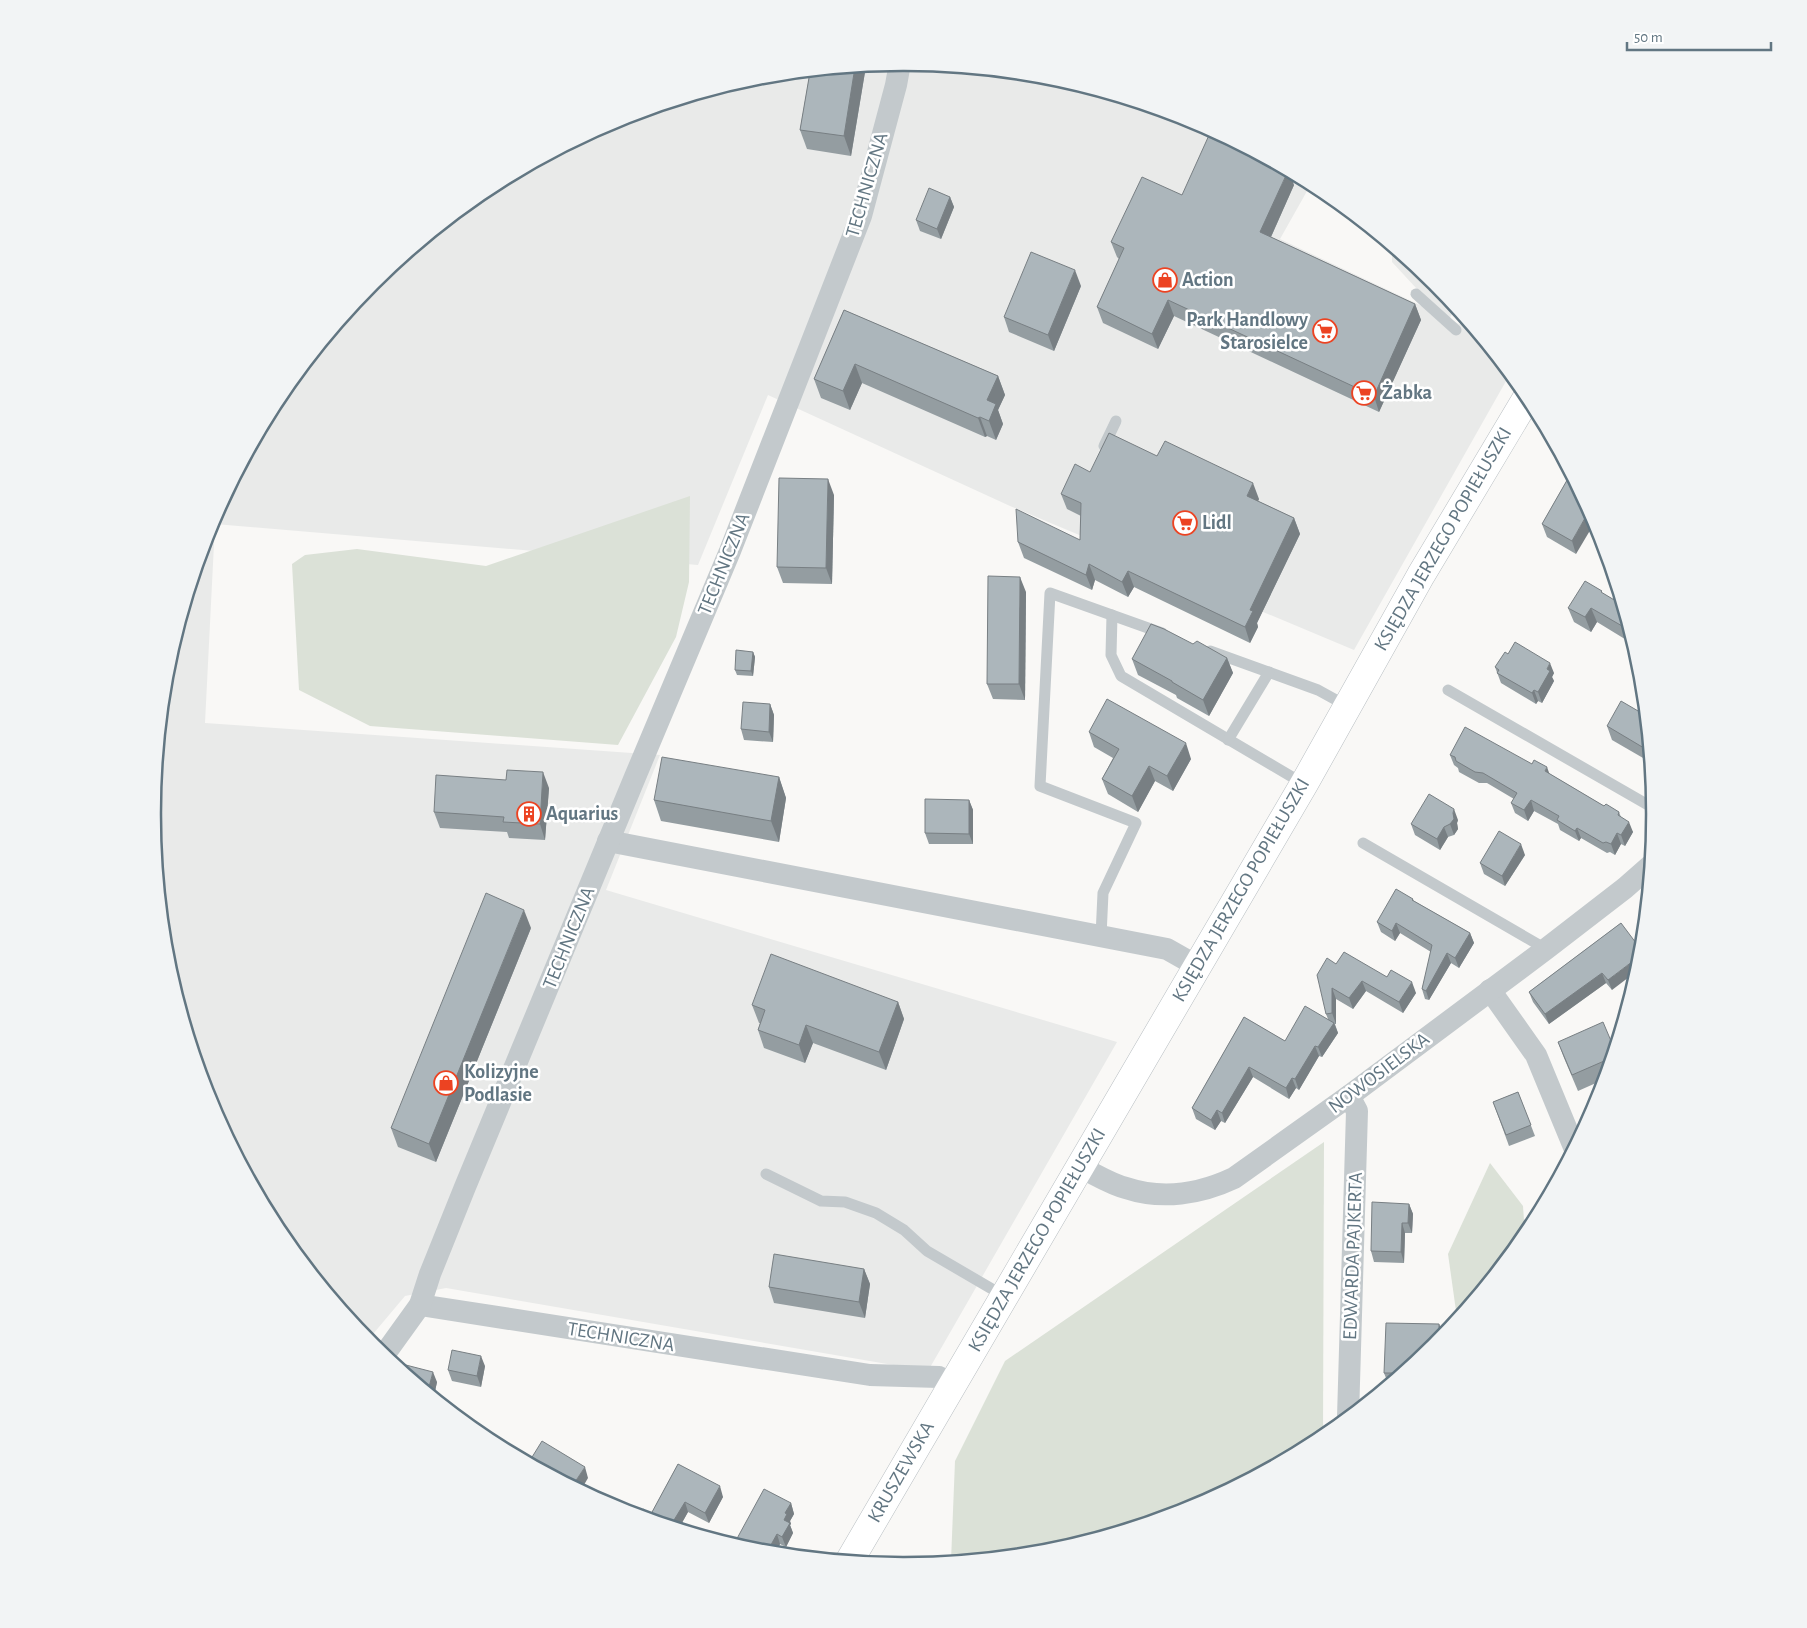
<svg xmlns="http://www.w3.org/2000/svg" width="1807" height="1628" font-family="'Alegreya Sans',sans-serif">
  <rect width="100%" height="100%" fill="#f9f8f6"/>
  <polygon fill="#e9eae9" points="904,63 1050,77 1191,120 1311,184 1280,239 1441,315 1392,262 1392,248 1435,283 1456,308 1449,319 1474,331 1510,374 1354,650 1010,506 768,395 698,565 215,524 205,723 660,755 606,890 1117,1042 928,1371 446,1288 405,1296 368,1340 278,1231 209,1101 166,960 152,814 167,667 209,526 279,396 372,282 486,189 616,120 757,77"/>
  <g fill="#dbe1d7">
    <polygon points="690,496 689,582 676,637 618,745 370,726 299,690 292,564 305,555 357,549 486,566"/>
    <polygon points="1324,1142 1323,1437 1191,1508 1050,1551 951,1561 955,1461 1005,1361"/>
    <polygon points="1490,1163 1523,1206 1525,1235 1457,1318 1448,1254"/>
  </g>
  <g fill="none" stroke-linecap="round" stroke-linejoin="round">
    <g stroke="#b8bec2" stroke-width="29">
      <polyline id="secondary" points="850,1560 1304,784 1421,575 1528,396"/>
    </g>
    <g stroke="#c3c9cc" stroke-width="11">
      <polyline points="1416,294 1456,330"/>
      <polyline points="1104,446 1116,421"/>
      <polyline points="1112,615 1111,655 1121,676 1304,784"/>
      <polyline points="1210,651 1318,690 1347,706"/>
      <polyline points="1448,690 1655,809"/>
      <polyline points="1228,740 1269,672"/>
      <polyline points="1363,843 1546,949"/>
      <polyline points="1101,936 1103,893 1136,823 1040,786 1050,593 1162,633"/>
      <polyline points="766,1174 821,1201 845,1202 876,1213 904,1230 927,1251 1004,1296"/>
    </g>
    <g stroke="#c3c9cc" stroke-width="22">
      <polyline points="608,841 1167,949 1197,966"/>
      <polyline points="1490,990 1536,1055 1574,1147"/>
      <path d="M 1080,1167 C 1095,1174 1110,1184 1126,1188 C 1162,1200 1200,1194 1234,1178 L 1349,1096 L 1546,949 L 1625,888 L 1650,866"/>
      <polyline points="420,1305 870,1375 939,1377 953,1384"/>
      <polyline points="384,1355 420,1305 430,1274 465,1187 635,777 730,551 861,216 896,85 900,63"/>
      <polyline points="1348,1417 1357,1111 1349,1096"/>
    </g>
    <use href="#secondary" stroke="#fff" stroke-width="28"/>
  </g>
  <g fill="#949da1">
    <polygon points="866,66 851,156 807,149 800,130 810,72"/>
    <polygon points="1294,185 1271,237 1415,304 1421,320 1379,412 1174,316 1158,349 1103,323 1097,307 1119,259 1117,257 1111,242 1182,195"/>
    <polygon points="950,197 954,207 941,239 920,231 916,220"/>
    <polygon points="1081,286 1054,351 1009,332 1004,317"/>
    <polygon points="844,310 998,376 1005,395 998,410 1003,424 996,440 987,436 985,437 862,383 850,410 821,398 814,379"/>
    <polygon points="1157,456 1259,499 1258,501 1294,518 1300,534 1257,623 1258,627 1250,643 1134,587 1128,597 1095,580 1092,590 1024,558 1018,542 1080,540 1081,516 1067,509 1061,494 1090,472"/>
    <polygon points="1570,475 1576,554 1547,537 1542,524"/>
    <polygon points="834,495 832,584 783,583 777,567"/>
    <polygon points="1606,554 1613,576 1606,572 1602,561"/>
    <polygon points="1026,592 1025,700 993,699 987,684"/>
    <polygon points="1602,593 1621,604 1633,644 1597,622 1591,632 1574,622 1568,608"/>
    <polygon points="1193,644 1227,658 1233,673 1209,716 1177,698 1176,695 1138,675 1132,659"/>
    <polygon points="753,652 755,657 753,676 737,675 735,670"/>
    <polygon points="1508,654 1554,673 1552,677 1554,681 1542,703 1538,701 1536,704 1501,683 1495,667"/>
    <polygon points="770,704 774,715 773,742 744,740 741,729"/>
    <polygon points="1645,715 1650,762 1612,740 1607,726"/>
    <polygon points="1089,732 1191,759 1173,791 1155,781 1138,812 1108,794 1102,779 1113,758 1094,747"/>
    <polygon points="1450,755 1550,774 1604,806 1619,812 1621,817 1633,832 1625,846 1621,844 1615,855 1610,852 1607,853 1581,838 1579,841 1560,830 1558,824 1534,811 1528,821 1515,813 1511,803 1514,799 1487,783 1479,783 1459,772 1458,768 1454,765"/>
    <polygon points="779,777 786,798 779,842 661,821 654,800"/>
    <polygon points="549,788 545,840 509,838 507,832 440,828 434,812"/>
    <polygon points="969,800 973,810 973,844 929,844 925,833"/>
    <polygon points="1458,820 1457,823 1458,829 1454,835 1448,837 1440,850 1415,835 1411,824"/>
    <polygon points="1525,855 1505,886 1484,874 1480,863"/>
    <polygon points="1413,899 1414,901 1470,933 1474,943 1459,968 1451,963 1429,1000 1425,999 1422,989 1431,952 1400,933 1395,941 1381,932 1377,922"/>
    <polygon points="1621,923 1612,990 1606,983 1549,1024 1533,1002 1529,992"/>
    <polygon points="531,928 436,1162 398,1147 391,1128"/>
    <polygon points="1336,964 1387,977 1416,993 1403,1013 1366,991 1353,1009 1336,999 1336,1024 1335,1024 1338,1033 1322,1057 1319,1056 1299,1090 1296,1088 1289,1099 1253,1077 1225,1123 1221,1121 1215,1130 1196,1119 1192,1108 1244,1017 1285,1041 1328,1019 1326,1014"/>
    <polygon points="898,1002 904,1019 886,1070 813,1043 805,1063 764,1048 758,1030 760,1023 759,1023 752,1005"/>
    <polygon points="1558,1042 1614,1048 1605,1079 1578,1091 1564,1058"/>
    <polygon points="1518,1092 1535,1136 1509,1146 1493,1102"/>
    <polygon points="1409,1204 1413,1214 1412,1233 1405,1233 1404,1263 1374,1262 1371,1251"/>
    <polygon points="864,1269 870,1284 865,1318 774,1303 769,1287"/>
    <polygon points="1439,1324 1443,1335 1435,1346 1388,1383 1384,1373"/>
    <polygon points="485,1366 481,1387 452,1381 448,1370"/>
    <polygon points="401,1369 437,1382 434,1396"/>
    <polygon points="678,1464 723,1497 709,1523 688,1512 679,1528 640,1515 651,1514"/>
    <polygon points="791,1503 794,1514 790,1521 791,1524 790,1525 793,1533 786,1547 780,1544 775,1553 757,1551"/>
  </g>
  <g fill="#787f83">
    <polygon points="866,66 851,156 844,136 855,67"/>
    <polygon points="1288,171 1290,172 1294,185 1266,248 1260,232"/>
    <polygon points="950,197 954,207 941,239 937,229"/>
    <polygon points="1075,270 1081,286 1054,351 1048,335"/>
    <polygon points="1168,300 1174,316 1158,349 1152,334"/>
    <polygon points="1415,304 1421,320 1379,412 1374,396"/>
    <polygon points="855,364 862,383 850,410 843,391"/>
    <polygon points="998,376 1005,395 998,410 1003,424 996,440 989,421 987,400"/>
    <polygon points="980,417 987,436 985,437 978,418"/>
    <polygon points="828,479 834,495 832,584 826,568"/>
    <polygon points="1253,483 1259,499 1253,511 1247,496"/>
    <polygon points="1589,511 1595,522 1576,554 1572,541"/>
    <polygon points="1294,518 1300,534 1257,623 1258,627 1250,643 1245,627 1250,610"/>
    <polygon points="1089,564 1095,580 1092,590 1086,575"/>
    <polygon points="1128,571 1134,587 1128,597 1122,582"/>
    <polygon points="1020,577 1026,592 1025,700 1019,684"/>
    <polygon points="1591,608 1597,622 1591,632 1585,617"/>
    <polygon points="753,652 755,657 753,676 751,671"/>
    <polygon points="1227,658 1233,673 1209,716 1203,700"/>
    <polygon points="1550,663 1554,673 1552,677 1554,681 1542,703 1538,692 1547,669"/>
    <polygon points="1534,690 1538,701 1536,704 1532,693"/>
    <polygon points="770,704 774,715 773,742 769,732"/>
    <polygon points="1186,743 1191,759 1173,791 1167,776"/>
    <polygon points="1149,766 1155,781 1138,812 1132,796"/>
    <polygon points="1547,767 1551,778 1545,771"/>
    <polygon points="543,772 549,788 545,840 540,824"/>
    <polygon points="779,777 786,798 779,842 771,821"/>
    <polygon points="969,800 973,810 973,844 969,834"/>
    <polygon points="1531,800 1534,811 1528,821 1524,810"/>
    <polygon points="1454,809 1458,820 1457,823 1458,829 1454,835 1450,824 1453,813"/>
    <polygon points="1629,822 1633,832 1625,846 1621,835"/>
    <polygon points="1444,827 1448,837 1440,850 1437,839"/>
    <polygon points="1577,828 1581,838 1579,841 1575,831"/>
    <polygon points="1617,833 1621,844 1615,855 1611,844"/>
    <polygon points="1521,844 1525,855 1505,886 1502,876"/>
    <polygon points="524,910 531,928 436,1162 429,1144"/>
    <polygon points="1396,923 1400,933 1395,941 1392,931"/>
    <polygon points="1470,933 1474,943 1459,968 1455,958"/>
    <polygon points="1447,953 1451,963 1429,1000 1426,991"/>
    <polygon points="1641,955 1640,961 1637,971 1612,990 1608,980"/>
    <polygon points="1602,973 1606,983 1549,1024 1545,1014"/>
    <polygon points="1362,981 1366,991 1353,1009 1349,998"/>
    <polygon points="1412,982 1416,993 1403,1013 1399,1002"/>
    <polygon points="1332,988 1336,999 1336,1024 1332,1013"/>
    <polygon points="898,1002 904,1019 886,1070 879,1052"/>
    <polygon points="1334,1023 1338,1033 1322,1057 1318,1047"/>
    <polygon points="806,1025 813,1043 805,1063 799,1045"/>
    <polygon points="1315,1046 1319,1056 1299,1090 1295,1079"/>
    <polygon points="1249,1067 1253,1077 1225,1123 1222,1113"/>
    <polygon points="1292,1078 1296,1088 1289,1099 1286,1088"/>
    <polygon points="1217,1110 1221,1121 1215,1130 1211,1120"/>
    <polygon points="1409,1204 1413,1214 1412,1233 1408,1223"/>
    <polygon points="1402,1223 1405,1233 1404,1263 1401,1252"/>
    <polygon points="864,1269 870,1284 865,1318 859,1302"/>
    <polygon points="1439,1324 1443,1335 1439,1340"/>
    <polygon points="481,1356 485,1366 481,1387 477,1376"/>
    <polygon points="433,1372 437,1382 434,1396 432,1394 429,1387"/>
    <polygon points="585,1467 588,1478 581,1490 573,1485"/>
    <polygon points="720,1486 723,1497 709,1523 705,1513"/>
    <polygon points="685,1502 688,1512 679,1528 671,1525"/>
    <polygon points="791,1503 794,1514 790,1521 791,1524 790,1525 793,1533 786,1547 782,1537 785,1513"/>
    <polygon points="777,1534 780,1544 775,1553 767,1552"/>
  </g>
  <g fill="#acb6bb" stroke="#787f83">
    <polygon points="855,67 844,136 800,130 810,72"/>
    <polygon points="1210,133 1258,155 1288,171 1260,232 1415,304 1374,396 1168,300 1152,334 1097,307 1124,248 1111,242 1142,177 1182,195"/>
    <polygon points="929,188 950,197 937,229 916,220"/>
    <polygon points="1031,252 1075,270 1048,335 1004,317"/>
    <polygon points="844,310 998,376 987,400 996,404 989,421 980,417 978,418 855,364 843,391 814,379"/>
    <polygon points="1109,433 1157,456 1165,441 1253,483 1247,496 1294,518 1250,610 1253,611 1245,627 1128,571 1122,582 1089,564 1086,575 1018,542 1016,509 1080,540 1081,503 1061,494 1075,464 1090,472"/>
    <polygon points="1570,475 1589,511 1572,541 1542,524"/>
    <polygon points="779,478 828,479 826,568 777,567"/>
    <polygon points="1606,554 1610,566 1602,561"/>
    <polygon points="988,576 1020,577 1019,684 987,684"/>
    <polygon points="1585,581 1602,591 1601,592 1621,604 1629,630 1591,608 1585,617 1568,608"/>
    <polygon points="1151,624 1164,629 1193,644 1197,641 1227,658 1203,700 1172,682 1172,681 1132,659"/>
    <polygon points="1515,642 1550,663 1547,669 1550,671 1538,692 1534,690 1532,693 1497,673 1499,670 1495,667 1505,652 1508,654"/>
    <polygon points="736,650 753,652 751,671 735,670"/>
    <polygon points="1107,699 1186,743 1167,776 1149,766 1132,796 1102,779 1119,749 1089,732"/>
    <polygon points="1621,701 1645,715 1649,751 1607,726"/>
    <polygon points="743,702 770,704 769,732 741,729"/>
    <polygon points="1465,727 1532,764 1534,760 1547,767 1545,771 1604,806 1606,804 1619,812 1618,815 1629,822 1621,835 1617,833 1611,844 1606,842 1603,843 1577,828 1575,831 1557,820 1559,816 1531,800 1524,810 1511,803 1517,793 1483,773 1475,772 1456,761 1455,757 1450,755"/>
    <polygon points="662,757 779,777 771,821 654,800"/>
    <polygon points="507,770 543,772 540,824 503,822 504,817 434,812 436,775 506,780"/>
    <polygon points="1429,794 1454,809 1453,813 1454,819 1450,824 1444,827 1437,839 1411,824"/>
    <polygon points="925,799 969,800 969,834 925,833"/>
    <polygon points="1499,831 1521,844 1502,876 1480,863"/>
    <polygon points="1396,889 1413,899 1412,900 1470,933 1455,958 1447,953 1426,991 1422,989 1432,945 1396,923 1392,931 1377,922"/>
    <polygon points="486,893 524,910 429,1144 391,1128"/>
    <polygon points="1621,923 1642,951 1641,955 1608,980 1602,973 1545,1014 1529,992"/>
    <polygon points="1344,952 1387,977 1391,970 1412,982 1399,1002 1362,981 1349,998 1332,988 1332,1013 1326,1014 1317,975 1327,958 1336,964"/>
    <polygon points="771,954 898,1002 879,1052 806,1025 799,1045 758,1030 765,1010 752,1005"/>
    <polygon points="1305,1006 1334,1023 1318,1047 1315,1046 1295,1079 1292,1078 1286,1088 1249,1067 1222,1113 1217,1110 1211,1120 1192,1108 1244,1017 1285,1041"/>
    <polygon points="1603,1022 1614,1048 1611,1058 1572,1075 1558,1042"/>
    <polygon points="1518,1092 1531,1125 1506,1135 1493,1102"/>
    <polygon points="1372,1202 1409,1204 1408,1223 1402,1223 1401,1252 1371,1251"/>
    <polygon points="774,1254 864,1269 859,1302 769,1287"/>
    <polygon points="1386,1323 1439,1324 1439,1340 1435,1346 1401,1373 1384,1373"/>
    <polygon points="452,1350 481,1356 477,1376 448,1370"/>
    <polygon points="402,1364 433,1372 429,1387 420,1385 401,1369"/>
    <polygon points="542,1441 585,1467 573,1485 529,1462"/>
    <polygon points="678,1464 720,1486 705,1513 685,1502 671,1525 640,1515 643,1509 651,1514"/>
    <polygon points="764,1489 791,1503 785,1513 787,1514 784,1520 790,1523 782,1537 777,1534 767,1552 757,1551 734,1544"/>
  </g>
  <defs>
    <g id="shop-ring" transform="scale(1.25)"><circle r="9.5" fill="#fff" stroke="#ec4322" stroke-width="1.5"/><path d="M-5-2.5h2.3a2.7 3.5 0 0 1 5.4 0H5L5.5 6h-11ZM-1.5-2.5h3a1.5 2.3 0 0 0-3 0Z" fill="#ec4322"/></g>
    <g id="supermarket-ring" transform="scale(1.25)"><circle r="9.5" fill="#fff" stroke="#ec4322" stroke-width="1.5"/><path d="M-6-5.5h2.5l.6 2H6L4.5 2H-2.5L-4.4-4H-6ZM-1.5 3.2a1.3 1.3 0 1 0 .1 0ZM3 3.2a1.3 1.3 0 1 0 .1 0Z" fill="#ec4322"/></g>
    <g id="building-ring" transform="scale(1.25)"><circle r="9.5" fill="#fff" stroke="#ec4322" stroke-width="1.5"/><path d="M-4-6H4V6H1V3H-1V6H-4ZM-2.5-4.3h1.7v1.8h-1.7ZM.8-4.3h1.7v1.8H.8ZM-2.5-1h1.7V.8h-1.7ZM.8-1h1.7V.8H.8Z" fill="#ec4322"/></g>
  </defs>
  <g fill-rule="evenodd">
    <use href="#shop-ring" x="1165" y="280"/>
    <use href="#supermarket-ring" x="1325" y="331"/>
    <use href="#supermarket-ring" x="1364" y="393"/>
    <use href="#supermarket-ring" x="1185" y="523"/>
    <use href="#building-ring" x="529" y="814"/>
    <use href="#shop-ring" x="446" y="1083"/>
  </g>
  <g text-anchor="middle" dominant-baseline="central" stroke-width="5" stroke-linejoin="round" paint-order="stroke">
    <g font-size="20" fill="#627682" stroke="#fff">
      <text transform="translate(867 185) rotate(-74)">TECHNICZNA</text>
      <text transform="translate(1443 539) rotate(-60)">KSIĘDZA JERZEGO POPIEŁUSZKI</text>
      <text transform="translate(724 564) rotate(-68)">TECHNICZNA</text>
      <text transform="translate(1241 890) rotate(-60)">KSIĘDZA JERZEGO POPIEŁUSZKI</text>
      <text transform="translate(569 938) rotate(-68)">TECHNICZNA</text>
      <text transform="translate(1379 1073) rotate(-37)">NOWOSIELSKA</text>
      <text transform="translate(1037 1240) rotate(-60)">KSIĘDZA JERZEGO POPIEŁUSZKI</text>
      <text transform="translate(1353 1256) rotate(-88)">EDWARDA PAJKERTA</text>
      <text transform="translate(621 1337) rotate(9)">TECHNICZNA</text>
      <text transform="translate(901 1472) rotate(-60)">KRUSZEWSKA</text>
    </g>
    <g font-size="20" font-weight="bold" fill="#627682" stroke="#fff" text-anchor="start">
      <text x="1182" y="280">Action</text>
      <text x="1308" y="320" text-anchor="end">Park Handlowy<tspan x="1308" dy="23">Starosielce</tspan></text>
      <text x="1382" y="393">Żabka</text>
      <text x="1202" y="523">Lidl</text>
      <text x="546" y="814">Aquarius</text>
      <text x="464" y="1072">Kolizyjne<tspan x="464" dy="23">Podlasie</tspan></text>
    </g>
  </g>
  <path d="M0 0H1807V1628H0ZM903 71H904A742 742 0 0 1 1646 813V815A742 742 0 0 1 904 1557H903A742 742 0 0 1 161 815V813A742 742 0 0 1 903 71Z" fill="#f2f4f5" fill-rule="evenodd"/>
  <path fill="none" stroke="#627682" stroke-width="2.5" d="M903 71H904A742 742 0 0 1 1646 813V815A742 742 0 0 1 904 1557H903A742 742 0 0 1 161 815V813A742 742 0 0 1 903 71Z"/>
  <path d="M1627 42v8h144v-8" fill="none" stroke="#627682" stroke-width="2.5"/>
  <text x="1634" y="42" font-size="15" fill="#627682" stroke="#ffffff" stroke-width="4" paint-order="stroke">50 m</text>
</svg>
